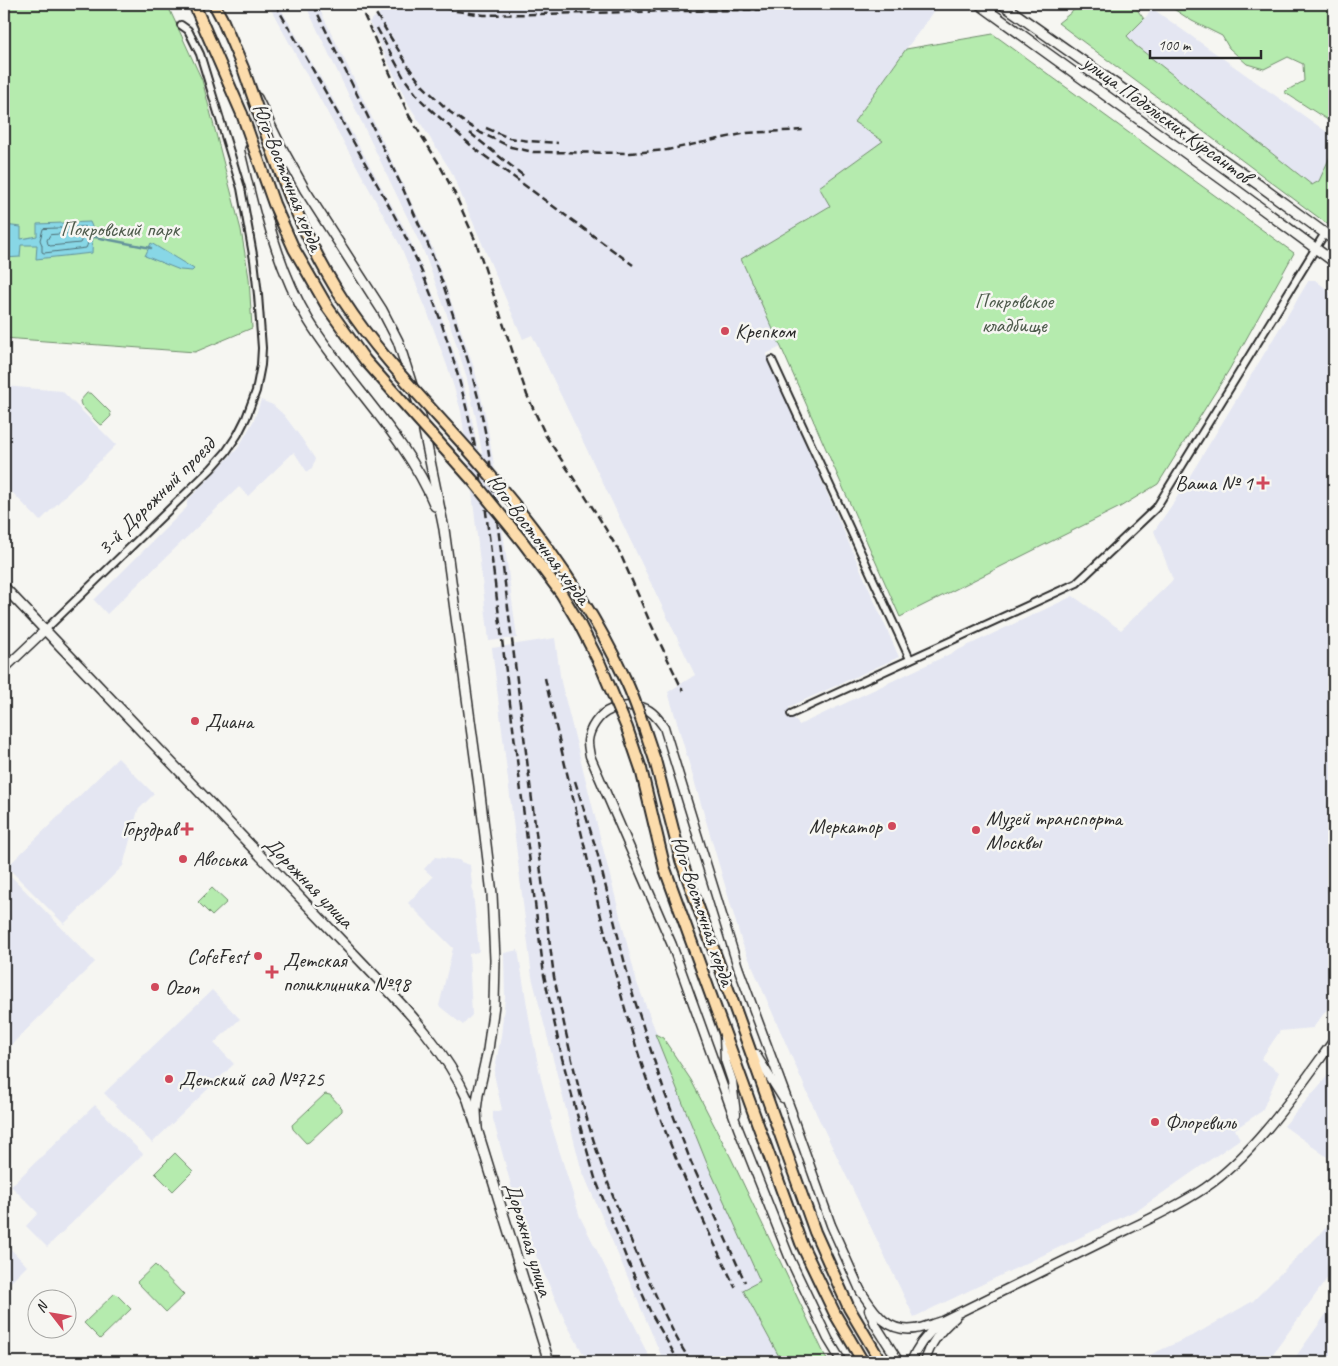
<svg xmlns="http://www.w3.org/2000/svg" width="1338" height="1366" font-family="Caveat,sans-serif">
  <rect width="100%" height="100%" fill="#f6f6f2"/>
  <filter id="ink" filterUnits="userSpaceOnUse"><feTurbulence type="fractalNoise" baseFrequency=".02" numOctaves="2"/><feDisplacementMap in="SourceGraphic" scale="10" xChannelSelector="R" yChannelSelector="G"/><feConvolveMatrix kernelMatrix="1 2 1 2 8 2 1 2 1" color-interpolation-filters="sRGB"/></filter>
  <g filter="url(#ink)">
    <g fill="#e4e6f2">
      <polygon points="268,4 278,4 337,106 407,233 436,301 458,364 470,410 483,476 486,476 476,418 466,375 446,312 424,252 305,4 317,4 351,73 433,249 475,371 486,418 494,465 517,638 489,641 469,466 461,411 449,371 427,311 401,247"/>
      <polygon points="377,4 937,4 939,5 906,49 854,122 884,141 819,187 830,206 741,259 781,347 766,354 899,657 789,707 791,714 799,725 1073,596 1121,630 1173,580 1154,531 1174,502 1309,280 1315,280 1334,295 1334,1000 1313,1028 1280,1031 1261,1059 1279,1072 1262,1111 1235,1129 1240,1139 1141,1208 914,1317 817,1115 742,943 668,692 695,675 532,335 523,339 451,171 407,102 369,22 381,12"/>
      <polygon points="1153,9 1334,137 1334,148 1319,181 1312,185 1135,45 1127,37"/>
      <polygon points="4,386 62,391 116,445 40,521 4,484"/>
      <polygon points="261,400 273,405 284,415 302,439 315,459 312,469 307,472 294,452 248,496 239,487 107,614 94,600 187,507 187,501 238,448 254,420"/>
      <polygon points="555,638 561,682 637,983 706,1161 760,1281 744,1290 782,1362 664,1362 581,1168 532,977 492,648"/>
      <polygon points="118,758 154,794 138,810 123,866 64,924 7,867"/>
      <polygon points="435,857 459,860 461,862 470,865 479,950 478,952 469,954 472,1015 463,1025 439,1006 453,948 408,903 433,877 424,869"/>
      <polygon points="4,869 95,962 4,1052"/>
      <polygon points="518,950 531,1030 541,1079 552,1120 550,1121 580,1217 641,1338 640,1339 652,1362 588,1362 566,1323 521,1222 493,1119 493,1112 502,1110 494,1074 501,1036 505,998 504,953"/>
      <polygon points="212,990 240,1019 214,1043 234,1064 152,1143 104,1093"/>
      <polygon points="1334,1066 1334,1162 1284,1126 1325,1079"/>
      <polygon points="95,1105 143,1154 47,1247 26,1226 38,1213 11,1186"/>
      <polygon points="1334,1222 1334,1269 1267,1362 1134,1362 1196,1334 1253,1301 1331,1223"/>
      <polygon points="4,1242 27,1266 4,1289"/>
      <polygon points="1334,1303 1334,1362 1292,1362"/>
    </g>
    <g fill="#b5ebae" stroke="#708b6c">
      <polygon points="4,4 167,4 202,80 241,230 249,278 252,328 195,352 4,338"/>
      <polygon points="1087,4 1133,4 1144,19 1127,36 1135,45 1312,185 1319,181 1334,148 1334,229 1058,23 1078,7"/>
      <polygon points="1166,4 1329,4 1330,13 1334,14 1334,124 1284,92 1304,81 1303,64 1288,57 1264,69 1247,64 1229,48 1222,36 1192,21"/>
      <polygon points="993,34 1294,253 1229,370 1158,484 1120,507 900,617 781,347 741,259 830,206 819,187 883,141 854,122 906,49"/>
      <polygon points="87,393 89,393 92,394 110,412 111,416 102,425 98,423 81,405 80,401"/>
      <polygon points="212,888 227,902 212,916 198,902"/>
      <polygon points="655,1034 663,1038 691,1080 731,1158 828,1362 782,1362 743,1290 760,1281 706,1161"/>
      <polygon points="325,1094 330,1095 342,1108 342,1111 309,1142 306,1143 293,1129 292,1125"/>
      <polygon points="175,1153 193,1171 173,1191 155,1173"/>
      <polygon points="155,1265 184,1295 166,1312 137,1282"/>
      <polygon points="115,1293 131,1309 100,1339 84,1323"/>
    </g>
    <g fill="#88d7e6" stroke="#63929b">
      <polygon points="90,222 93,229 92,253 36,259 37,245 21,245 20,257 4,258 4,225 21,227 21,239 37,236 37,224"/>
      <polygon points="151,243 194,269 192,271 180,270 145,256"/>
    </g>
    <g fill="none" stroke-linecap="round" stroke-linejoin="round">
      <g stroke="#507076" stroke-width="1">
        <path d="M 85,227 C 90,231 89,243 86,248 L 44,253 L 42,252 L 42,245 L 40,240 L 43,229 Z"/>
        <polygon points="79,233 81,236 81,241 80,243 50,246 48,244 47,240 50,235"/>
      </g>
      <polyline stroke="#63929b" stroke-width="2.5" points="90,236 151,248"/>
      <g stroke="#2b2b2b" stroke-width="10">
        <g id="minor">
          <polyline points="772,360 910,659"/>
          <polyline points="45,630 211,469 226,452 238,434 246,418 256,391 261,365 262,348 258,295 254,260 241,188 200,54 188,30 181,25"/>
          <polyline points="791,714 1077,583 1156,508 1325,233"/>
        </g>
      </g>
      <g stroke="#2b2b2b" stroke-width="11">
        <g id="tertiary">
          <polyline points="4,669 45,630"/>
          <polyline points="724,1037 725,1060 732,1081 736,1114"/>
          <polyline points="756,1055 783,1098"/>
          <polyline points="790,1110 831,1225 861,1292"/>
          <path d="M 792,1113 L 738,967 L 664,727 C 659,720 653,711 644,708 C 638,705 628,706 621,707 C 618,708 613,708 610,710 C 599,714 589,729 588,741 C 588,746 589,751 590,756 L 672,945 L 738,1128 L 790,1259 L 828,1339 L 842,1362"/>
          <path d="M 860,1290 C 874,1311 886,1333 915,1329 C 924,1328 933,1323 942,1321 C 994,1295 1046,1270 1098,1244 C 1134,1226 1172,1210 1205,1188 C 1256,1153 1298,1089 1334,1040"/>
          <polyline points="869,1310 875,1324 899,1362"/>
          <path d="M 911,1362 C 917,1346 926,1335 939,1324"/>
          <path d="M 925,1362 C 930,1343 940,1330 955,1318"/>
        </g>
      </g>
      <g stroke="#2b2b2b" stroke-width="12">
        <g id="secondary">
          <polyline points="979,4 1227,183 1334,262"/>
          <polyline points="1002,4 1259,185 1334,240"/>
          <polyline points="257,98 279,143 305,190 382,310 398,341 419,407 444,529 479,786 492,894 495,960 494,1005 488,1050 478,1095 476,1110 477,1128"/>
          <path d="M 250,149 C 264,208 277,268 309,321 C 347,383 407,437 435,506"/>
          <path d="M 4,587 L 374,975 C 410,1013 446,1051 468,1100 L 549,1362"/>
        </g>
      </g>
      <g stroke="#2b2b2b" stroke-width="14">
        <g id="primary">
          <polyline points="194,4 242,114"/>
          <polyline points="214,4 222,19 243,68"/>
          <polyline points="655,760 681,860 740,1022 815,1232 849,1308 881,1362"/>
          <polyline points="641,769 665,869 801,1243 835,1314 863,1362"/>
        </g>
      </g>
      <use href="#minor" stroke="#f6f6f2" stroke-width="6"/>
      <use href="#tertiary" stroke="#f6f6f2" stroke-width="8"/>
      <use href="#secondary" stroke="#f6f6f2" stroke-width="9"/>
      <use href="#primary" stroke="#fcdcac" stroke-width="10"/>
      <g stroke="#2b2b2b" stroke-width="2.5" stroke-dasharray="8 4" stroke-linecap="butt">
        <path d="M 275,4 C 302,50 328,96 354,143 C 377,185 402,226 421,270 C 453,345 473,424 485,504 L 544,975 L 562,1058 L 582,1133 L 595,1178 L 627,1260 L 651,1313 L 679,1362"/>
        <path d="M 313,4 L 404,191 L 430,249 L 443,284 L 470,367 L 480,405 L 488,447 L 554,977 C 565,1028 575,1079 590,1129 C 606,1182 627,1234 651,1285 C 663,1311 675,1338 691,1362"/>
        <polyline points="359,4 411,120"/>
        <polyline points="370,4 410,69 422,85 450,112 467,124 481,133 511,147 533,152 630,153 667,150 747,133 803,130"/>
        <polyline points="433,4 456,11 484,15 838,8"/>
        <polyline points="377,28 404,78 419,98 429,108 474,148 633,265"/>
        <polyline points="409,116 438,162 454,192 476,242 527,395 546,436 598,516 620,553 649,620 683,691"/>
        <polyline points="486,128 509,138 529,141 558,143"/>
        <polyline points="470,133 525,177"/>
        <path d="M 545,678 C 557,733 571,789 584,844 C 603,927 623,1011 651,1092 C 674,1159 704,1223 735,1287"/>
        <polyline points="575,781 597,852 632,992 664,1091 691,1162 745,1282"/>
      </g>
      <g stroke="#2b2b2b" stroke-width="14" stroke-linecap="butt">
        <g id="primary-bridge">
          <path d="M 243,68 C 271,148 297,229 343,300 C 383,362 437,413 485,469 C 541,534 591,604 627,683 C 638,707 646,734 655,760"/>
          <polyline points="242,114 274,204 294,249 328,308 365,360 474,482 522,541 561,593 580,625 600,664 627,728 641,769"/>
        </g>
      </g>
      <use href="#primary-bridge" stroke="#fcdcac" stroke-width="10"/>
    </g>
  </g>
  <g fill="#d1495b" stroke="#f6f6f2" stroke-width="2">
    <circle cx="725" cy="331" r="5"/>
    <path d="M1260.5 475.5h5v5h5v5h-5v5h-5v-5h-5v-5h5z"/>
    <circle cx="195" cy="721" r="5"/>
    <circle cx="892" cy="826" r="5"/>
    <path d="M184.5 821.5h5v5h5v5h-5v5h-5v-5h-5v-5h5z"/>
    <circle cx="976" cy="830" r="5"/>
    <circle cx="183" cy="859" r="5"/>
    <circle cx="258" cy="956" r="5"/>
    <path d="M269.5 964.5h5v5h5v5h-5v5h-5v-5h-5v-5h5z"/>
    <circle cx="155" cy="987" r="5"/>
    <circle cx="169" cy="1079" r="5"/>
    <circle cx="1155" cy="1122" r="5"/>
  </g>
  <g text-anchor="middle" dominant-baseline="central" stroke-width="5" stroke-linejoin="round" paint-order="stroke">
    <g font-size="21" fill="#2b2b2b" stroke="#f6f6f2">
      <text transform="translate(1167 119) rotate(36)">улица Подольских Курсантов</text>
      <text transform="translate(288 177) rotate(68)">Юго-Восточная хорда</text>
      <text transform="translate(156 496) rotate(-45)">3-й Дорожный проезд</text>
      <text transform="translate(539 539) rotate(53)">Юго-Восточная хорда</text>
      <text transform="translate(309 882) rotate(46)">Дорожная улица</text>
      <text transform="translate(703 911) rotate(71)">Юго-Восточная хорда</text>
      <text transform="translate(529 1239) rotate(73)">Дорожная улица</text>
    </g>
    <g font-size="21" fill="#4e5b4c" stroke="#f6f6f2">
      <text x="120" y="229">Покровский парк</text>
      <text x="1014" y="301">Покровское<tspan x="1014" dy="24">кладбище</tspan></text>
    </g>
    <g font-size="21" fill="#2b2b2b" stroke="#f6f6f2" text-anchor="start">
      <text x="735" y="331">Крепком</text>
      <text x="1253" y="483" text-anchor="end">Ваша № 1</text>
      <text x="205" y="721">Диана</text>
      <text x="986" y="818">Музей транспорта<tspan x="986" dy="24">Москвы</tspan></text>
      <text x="882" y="826" text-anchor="end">Меркатор</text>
      <text x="177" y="829" text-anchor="end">Горздрав</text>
      <text x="193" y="859">Авоська</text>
      <text x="248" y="956" text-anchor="end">CofeFest</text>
      <text x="283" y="960">Детская<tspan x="283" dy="24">поликлиника №98</tspan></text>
      <text x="165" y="987">Ozon</text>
      <text x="179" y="1079">Детский сад №725</text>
      <text x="1165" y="1122">Флоревиль</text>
    </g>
  </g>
  <rect width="1338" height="1366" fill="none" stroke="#f6f6f2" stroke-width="20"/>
  <rect x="10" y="10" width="1318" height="1346" fill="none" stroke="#2b2b2b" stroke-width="2" filter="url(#ink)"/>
  <g transform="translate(52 1314) rotate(301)"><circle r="24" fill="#f6f6f2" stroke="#a5a5a2"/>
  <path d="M0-4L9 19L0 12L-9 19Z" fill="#d1495b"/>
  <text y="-8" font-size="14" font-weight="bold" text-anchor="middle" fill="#2b2b2b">N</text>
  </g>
  <path d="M1150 50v8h111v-8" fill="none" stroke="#2b2b2b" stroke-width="2.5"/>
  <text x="1158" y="50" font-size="15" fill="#2b2b2b" stroke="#f6f6f2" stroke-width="4" paint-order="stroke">100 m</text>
</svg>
